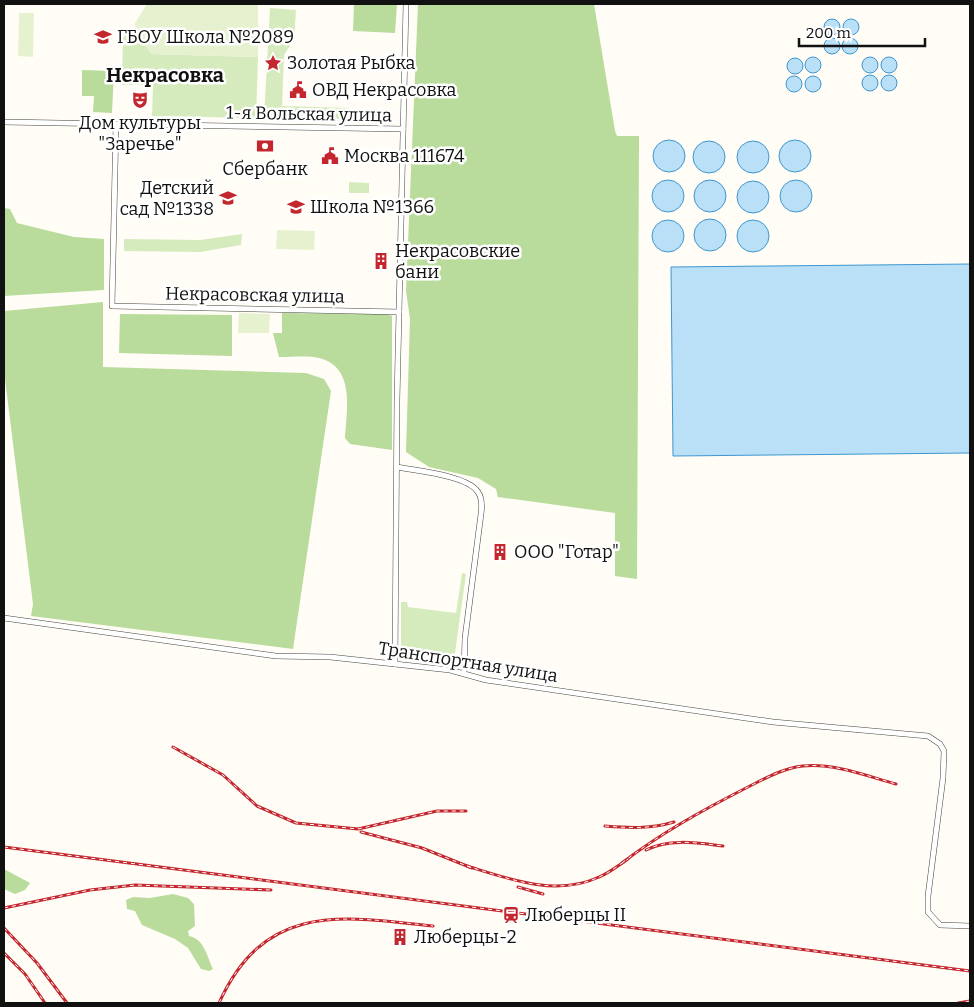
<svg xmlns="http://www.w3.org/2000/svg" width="974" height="1007" font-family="Bitter,serif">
  <rect width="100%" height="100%" fill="#fffdf5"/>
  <g fill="#d5ebbd">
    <polygon points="270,8 296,10 294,39 284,55 282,106 348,108 348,119 264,118"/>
    <polygon points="135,32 152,54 258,57 256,118 152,116 153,85 122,85 123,37"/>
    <polygon points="349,182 369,183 369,193 349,193"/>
    <polygon points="242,234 241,245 200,252 124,251 124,239 200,240"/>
    <polygon points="462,573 466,574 454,660 401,655 401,602 407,602 408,607 456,613"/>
  </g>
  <g fill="#b9dc9c">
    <polygon points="354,4 397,4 395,33 353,31"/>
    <polygon points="418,4 594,4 615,131 617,136 639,136 639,143 637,579 615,576 615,513 498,497 496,489 478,478 429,467 406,452 410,319 406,291"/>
    <polygon points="82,70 114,71 112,113 93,112 94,96 82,96"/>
    <polygon points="4,208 10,209 17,223 74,237 104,239 104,290 4,296"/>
    <polygon points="103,302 103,367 306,373 324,379 331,391 293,649 31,616 33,604 4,371 4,311"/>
    <path d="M 282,313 L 387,314 L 392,316 L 392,450 L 350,444 L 345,438 C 347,409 356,363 314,357 C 303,356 290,357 279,357 L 273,333 L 282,333 Z"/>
    <polygon points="120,314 232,315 232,356 119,353"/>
    <polygon points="4,869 30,883 25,890 15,894 4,889"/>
    <path d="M 173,894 L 188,898 L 194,904 L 195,926 L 188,931 L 189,936 C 204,939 207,956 213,969 L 209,971 L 201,969 L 188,948 L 175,939 L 142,925 L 135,911 L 127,909 L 126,900 L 133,897 L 150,898 Z"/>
  </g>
  <g fill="#e6f2cf">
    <polygon points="147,4 258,4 258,57 152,54 135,32 135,23"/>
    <polygon points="19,13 34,13 33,57 18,56"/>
    <polygon points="277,230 315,231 314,250 276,249"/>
    <polygon points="239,313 270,314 269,333 238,333"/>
  </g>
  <g fill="#b9e0f7" stroke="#3f96cf">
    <circle cx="851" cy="27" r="8"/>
    <circle cx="832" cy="27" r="8"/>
    <circle cx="850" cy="46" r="8"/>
    <circle cx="832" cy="46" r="8"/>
    <circle cx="813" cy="65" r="8"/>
    <circle cx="889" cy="65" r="8"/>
    <circle cx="870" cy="65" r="8"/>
    <circle cx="795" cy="66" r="8"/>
    <circle cx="889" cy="83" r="8"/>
    <circle cx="870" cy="83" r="8"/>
    <circle cx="813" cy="84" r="8"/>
    <circle cx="794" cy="84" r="8"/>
    <circle cx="669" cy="156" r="16"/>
    <circle cx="795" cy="156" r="16"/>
    <circle cx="753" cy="157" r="16"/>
    <circle cx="709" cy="157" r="16"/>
    <circle cx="796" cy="196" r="16"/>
    <circle cx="710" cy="196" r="16"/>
    <circle cx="668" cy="196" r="16"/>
    <circle cx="753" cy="197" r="16"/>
    <circle cx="710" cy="235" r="16"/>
    <circle cx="753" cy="236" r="16"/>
    <circle cx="668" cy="236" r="16"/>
    <polygon points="970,264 970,453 673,456 671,267"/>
  </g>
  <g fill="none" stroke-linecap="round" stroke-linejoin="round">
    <g stroke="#444" stroke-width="6">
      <g id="tertiary">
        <polyline points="4,122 403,129"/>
        <polyline points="116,124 112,306 399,312"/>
        <path d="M 397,467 C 416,471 467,475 478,492 C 482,498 482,507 481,514 L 465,638 L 464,673"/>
        <polyline points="4,618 276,656 330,657 450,670 486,680 773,722 928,736 940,744 944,751 943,778 928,896 928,912 940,925 970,926"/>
        <polyline points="395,664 397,400 406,4"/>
      </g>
    </g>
    <use href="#tertiary" stroke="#fff" stroke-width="5"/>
    <g stroke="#c4262e" stroke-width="3">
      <g id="rail">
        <polyline points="173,747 223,775 257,806 296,823 358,829 437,811 466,811"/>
        <path d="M 605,826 C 629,828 651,829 674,822"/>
        <polyline points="361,832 422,848 472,868"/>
        <polyline points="4,847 970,971"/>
        <path d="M 646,850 C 670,838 698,843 723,846"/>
        <path d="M 622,863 C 661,833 703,810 746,788 C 764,779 783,768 803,766 C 834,763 867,776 896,784"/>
        <path d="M 467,866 C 509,879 556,897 599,877 C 609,873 619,865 628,859"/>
        <polyline points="518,887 543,894"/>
        <polyline points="4,908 90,890 135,885 271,890"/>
        <polyline points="4,928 37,963 67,1003"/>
        <polyline points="4,953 25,974 45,1003"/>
        <path d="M 219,1003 C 265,902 340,916 433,926"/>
        <polyline points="958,1003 970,1001"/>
      </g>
    </g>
    <use href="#rail" stroke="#fff" stroke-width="1" stroke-dasharray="4" stroke-linecap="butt"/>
  </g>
  <defs>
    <g id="school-bare" transform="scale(1.35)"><path d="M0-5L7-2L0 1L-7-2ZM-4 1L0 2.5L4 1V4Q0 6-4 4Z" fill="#c4262e" stroke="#fff" stroke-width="2.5" paint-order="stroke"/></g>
    <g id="sight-bare" transform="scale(1.35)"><path d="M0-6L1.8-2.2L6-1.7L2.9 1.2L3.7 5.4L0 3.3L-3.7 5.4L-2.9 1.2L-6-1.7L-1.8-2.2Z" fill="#c4262e" stroke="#fff" stroke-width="2.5" paint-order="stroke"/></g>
    <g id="civic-bare" transform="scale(1.35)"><path d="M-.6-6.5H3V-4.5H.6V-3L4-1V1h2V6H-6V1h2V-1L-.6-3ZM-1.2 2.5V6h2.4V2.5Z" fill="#c4262e" stroke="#fff" stroke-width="2.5" paint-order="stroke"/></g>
    <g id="theatre-bare" transform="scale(1.35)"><path d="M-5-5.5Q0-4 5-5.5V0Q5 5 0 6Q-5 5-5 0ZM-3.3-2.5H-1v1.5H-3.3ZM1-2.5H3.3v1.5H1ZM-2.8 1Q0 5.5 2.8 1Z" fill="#c4262e" stroke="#fff" stroke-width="2.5" paint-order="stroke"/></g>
    <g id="bank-bare" transform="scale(1.35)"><path d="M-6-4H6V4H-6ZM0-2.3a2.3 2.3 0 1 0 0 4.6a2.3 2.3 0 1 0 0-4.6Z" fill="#c4262e" stroke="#fff" stroke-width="2.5" paint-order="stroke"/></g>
    <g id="building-bare" transform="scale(1.35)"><path d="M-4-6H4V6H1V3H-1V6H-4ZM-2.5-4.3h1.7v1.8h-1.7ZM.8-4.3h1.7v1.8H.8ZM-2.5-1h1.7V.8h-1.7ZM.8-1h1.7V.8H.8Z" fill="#c4262e" stroke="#fff" stroke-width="2.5" paint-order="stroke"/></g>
    <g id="station-bare" transform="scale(1.35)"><path d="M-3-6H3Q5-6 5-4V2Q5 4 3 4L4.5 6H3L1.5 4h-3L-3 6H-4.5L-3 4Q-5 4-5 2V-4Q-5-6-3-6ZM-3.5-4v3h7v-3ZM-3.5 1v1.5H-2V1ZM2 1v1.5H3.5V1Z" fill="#c4262e" stroke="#fff" stroke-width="2.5" paint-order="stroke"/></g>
  </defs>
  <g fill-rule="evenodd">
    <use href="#school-bare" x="103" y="37"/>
    <use href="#sight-bare" x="273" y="63"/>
    <use href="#civic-bare" x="298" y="90"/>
    <use href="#theatre-bare" x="140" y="100"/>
    <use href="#bank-bare" x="265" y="146"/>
    <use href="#civic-bare" x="330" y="156"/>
    <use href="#school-bare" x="228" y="198"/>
    <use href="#school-bare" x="296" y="207"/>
    <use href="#building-bare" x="381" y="261"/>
    <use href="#building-bare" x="500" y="552"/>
    <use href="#station-bare" x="511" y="915"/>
    <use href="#building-bare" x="400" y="937"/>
  </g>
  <g text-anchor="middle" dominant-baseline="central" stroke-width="5" stroke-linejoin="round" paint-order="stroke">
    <g font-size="18" fill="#111" stroke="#fff" text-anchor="start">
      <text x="117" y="37">ГБОУ Школа №2089</text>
      <text x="287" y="63">Золотая Рыбка</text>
      <text x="312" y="90">ОВД Некрасовка</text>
      <text x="140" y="123" text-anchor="middle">Дом культуры<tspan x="140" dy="21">"Заречье"</tspan></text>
      <text x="344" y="156">Москва 111674</text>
      <text x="265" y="169" text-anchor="middle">Сбербанк</text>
      <text x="214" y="188" text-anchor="end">Детский<tspan x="214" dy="21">сад №1338</tspan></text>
      <text x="310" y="207">Школа №1366</text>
      <text x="395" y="251">Некрасовские<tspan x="395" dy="21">бани</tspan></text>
      <text x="514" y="552">ООО "Готар"</text>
      <text x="525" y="915">Люберцы II</text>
      <text x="414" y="937">Люберцы-2</text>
    </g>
    <g font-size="18" fill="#111" stroke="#fff">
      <text transform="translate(309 114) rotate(1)">1-я Вольская улица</text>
      <text transform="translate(255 295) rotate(1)">Некрасовская улица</text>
      <text transform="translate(468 662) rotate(9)">Транспортная улица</text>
    </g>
    <g font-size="20" font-weight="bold" fill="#111" stroke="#fff">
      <text x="165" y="75">Некрасовка</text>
    </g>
  </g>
  <rect width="974" height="1007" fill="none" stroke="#111111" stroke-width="10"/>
  <path d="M799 38v8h126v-8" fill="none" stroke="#111111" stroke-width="2.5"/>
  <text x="806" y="38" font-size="15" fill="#111111" stroke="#ffffff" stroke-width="4" paint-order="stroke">200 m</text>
</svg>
